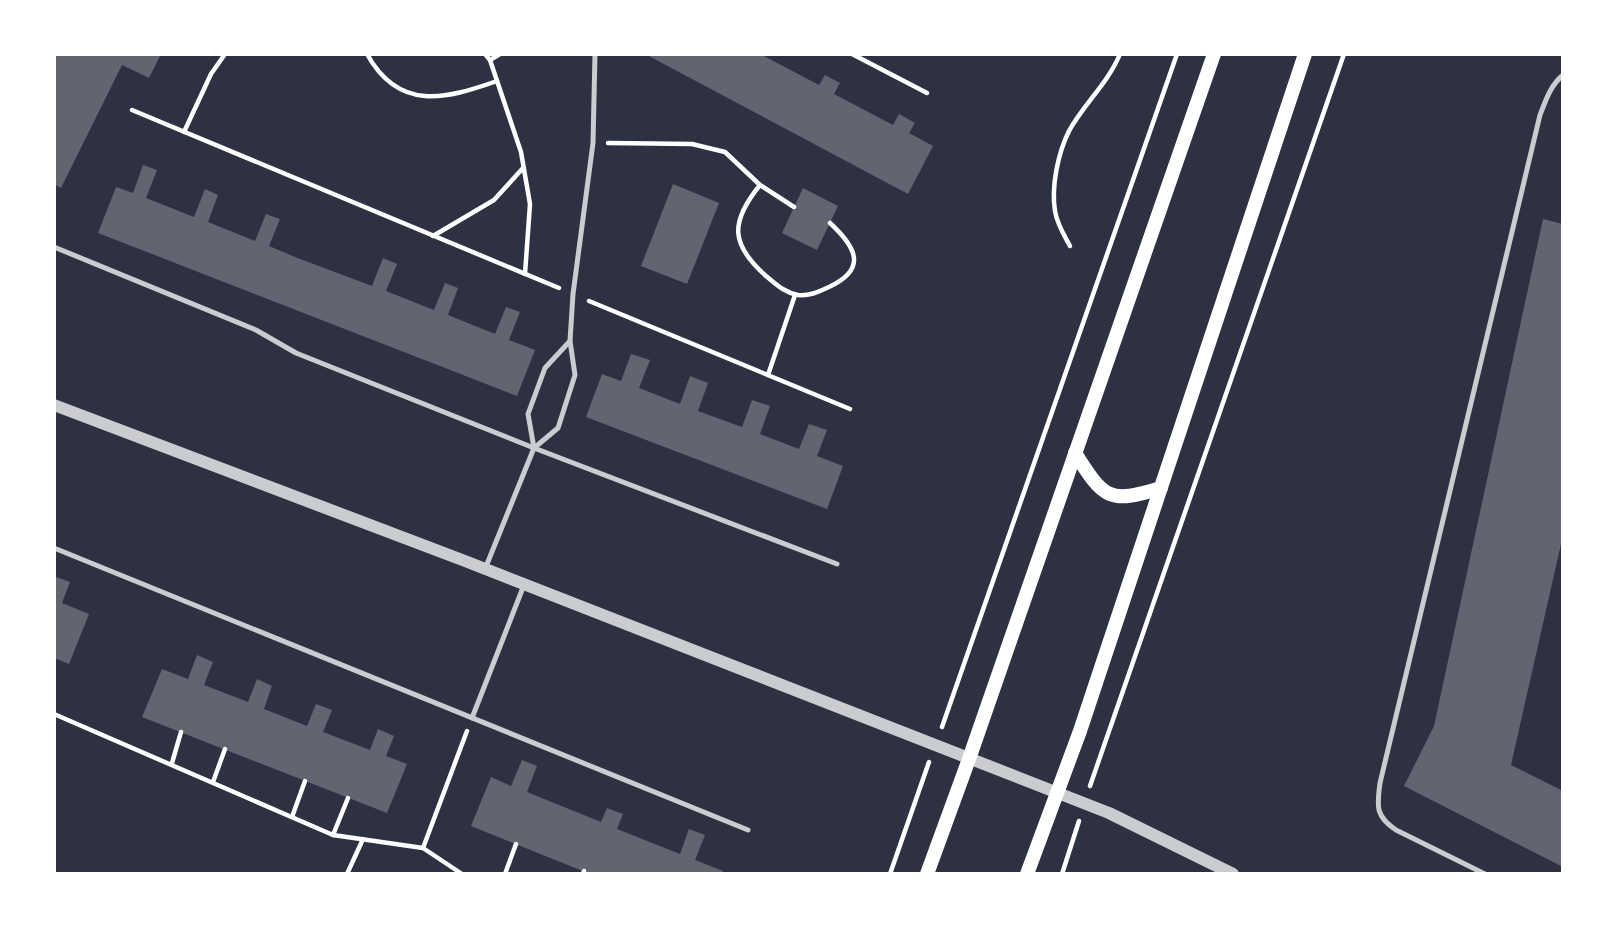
<svg xmlns="http://www.w3.org/2000/svg" width="1617" height="928" font-family="Cabin,sans-serif">
  <rect width="100%" height="100%" fill="#2d3142"/>
  <g fill="#626471">
    <polygon points="54,54 161,54 149,78 122,65 61,188 54,184"/>
    <polygon points="645,54 765,54 764,56 819,85 825,75 840,83 834,94 893,125 899,114 915,123 909,133 933,146 908,194"/>
    <polygon points="143,165 157,170 146,198 194,217 205,189 218,195 208,222 255,241 266,214 280,219 269,246 295,257 372,286 383,258 397,264 386,291 434,310 445,283 458,288 448,315 495,334 506,307 520,312 509,340 535,350 517,396 98,233 116,187 133,193"/>
    <polygon points="673,184 719,203 687,284 641,266"/>
    <polygon points="803,188 838,206 817,250 782,233"/>
    <polygon points="1543,219 1563,224 1563,535 1511,765 1563,791 1563,867 1404,786 1434,726"/>
    <polygon points="631,354 650,360 639,388 680,404 690,376 708,383 698,411 742,427 752,400 770,406 760,434 799,449 809,424 827,430 817,456 843,466 827,509 586,417 602,374 621,381"/>
    <polygon points="56,577 70,582 62,603 89,614 69,664 54,658"/>
    <polygon points="197,655 213,662 204,685 248,702 257,679 272,686 264,709 307,726 316,704 332,710 323,732 370,750 378,729 394,736 386,756 407,764 387,813 142,717 162,669 188,679"/>
    <polygon points="522,760 537,766 527,792 601,822 607,808 623,814 617,829 680,854 689,829 705,835 695,860 723,871 722,874 590,874 471,826 491,777 511,786"/>
  </g>
  <g fill="none" stroke-linecap="round" stroke-linejoin="round">
    <g stroke="#fff" stroke-width="4.5">
      <path d="M 367,54 C 399,112 446,99 497,81"/>
      <polyline points="485,54 490,60 521,152 530,204 525,274"/>
      <polyline points="852,54 927,93"/>
      <polyline points="490,60 500,54"/>
      <polyline points="132,110 559,288"/>
      <polyline points="184,132 211,74 225,54"/>
      <polyline points="608,143 692,144 725,152 760,185 794,207"/>
      <path d="M 760,185 C 730,222 730,244 766,276 C 776,284 785,293 798,295 C 810,296 818,292 829,287 C 868,269 856,247 830,223"/>
      <polyline points="433,236 494,200 523,168"/>
      <path d="M 1070,246 C 1064,235 1057,224 1055,211 C 1051,187 1058,153 1069,131 C 1084,104 1108,83 1120,54"/>
      <polyline points="589,301 850,409"/>
      <polyline points="768,375 795,295"/>
      <polyline points="54,714 333,835 423,848 462,874"/>
      <polyline points="942,727 1177,54"/>
      <polyline points="172,763 181,732"/>
      <polyline points="213,782 225,749"/>
      <polyline points="1090,786 1344,54"/>
      <polyline points="292,817 305,781"/>
      <polyline points="333,835 348,798"/>
      <polyline points="423,848 467,731"/>
      <polyline points="347,874 363,839"/>
      <polyline points="505,874 516,844"/>
      <polyline points="583,874 584,871"/>
      <polyline points="890,874 929,762"/>
      <polyline points="1062,874 1079,821"/>
    </g>
    <g stroke="#caccd0" stroke-width="5">
      <polyline points="54,247 256,330 296,353 534,448 837,564"/>
      <polyline points="534,448 528,414 545,368 570,341"/>
      <polyline points="54,548 748,830"/>
      <polyline points="485,569 534,448 558,428 575,375 570,341 573,294 593,143 595,54"/>
      <polyline points="472,718 524,585"/>
      <path d="M 1485,874 L 1396,830 C 1375,816 1377,806 1380,783 L 1540,115 C 1546,100 1550,86 1563,75"/>
    </g>
    <polyline stroke="#caccd0" stroke-width="12" points="54,405 465,561 1109,813 1233,874"/>
    <g stroke="#fff" stroke-width="14">
      <path d="M 1075,453 C 1104,499 1109,504 1161,488"/>
      <polyline points="927,874 969,759 1214,54"/>
      <polyline points="1027,874 1080,731 1305,54"/>
    </g>
  </g>
  <rect width="1617" height="928" fill="none" stroke="#ffffff" stroke-width="112"/>
</svg>
